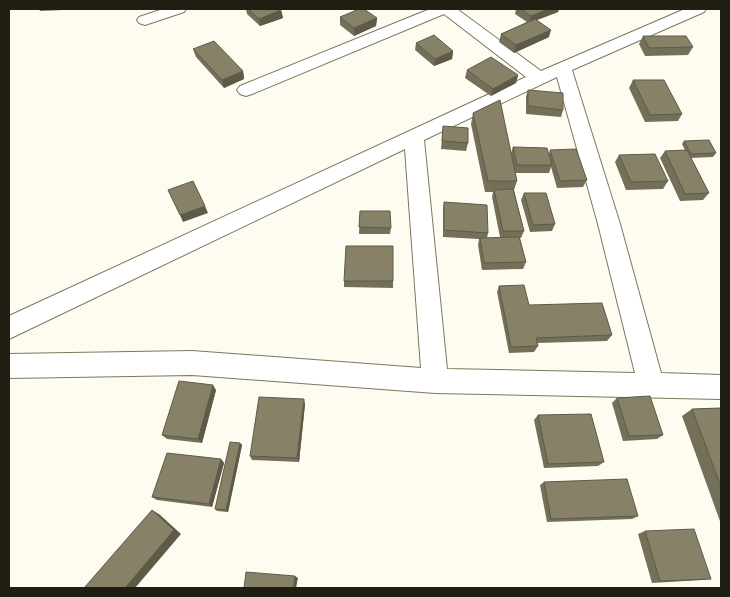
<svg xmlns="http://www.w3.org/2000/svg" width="730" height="597" font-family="Ubuntu,sans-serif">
  <rect width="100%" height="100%" fill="#fefbf0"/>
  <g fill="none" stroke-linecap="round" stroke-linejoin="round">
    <g stroke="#7d775e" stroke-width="2">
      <g id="minor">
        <polygon points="163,9 186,9 184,12 145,25 139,23 137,20 139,17"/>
        <path d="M 430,9 L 457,9 L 541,71 L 685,9 L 706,9 L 704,12 L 572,70 L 620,224 L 661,373 L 721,375 L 721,399 L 435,393 L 192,375 L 9,378 L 9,354 L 192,351 L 421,368 L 405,149 L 9,339 L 9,316 L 526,77 L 444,14 L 252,94 L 246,96 L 240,94 L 237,90 L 240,86 ZM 557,77 L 598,224 L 635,373 L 447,369 L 424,140 Z"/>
      </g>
    </g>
    <use href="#minor" fill="#fff" fill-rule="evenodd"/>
  </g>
  <g fill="#736f59">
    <polygon points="39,9 64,9 64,10 40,11"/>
    <polygon points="246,9 280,9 281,10 283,18 260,26 247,14"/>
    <polygon points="516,9 559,9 558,12 537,20 549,37 514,53 499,42 501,34 527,22 515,14"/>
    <polygon points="340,17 377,18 376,26 354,36 340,25"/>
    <polygon points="643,36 693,47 688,55 645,56 639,44"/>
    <polygon points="416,43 453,51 452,59 434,66 415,50"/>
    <polygon points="193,49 243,71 244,79 224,88 196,57"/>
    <polygon points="467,70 518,75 516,83 491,96 465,78"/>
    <polygon points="633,80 682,114 678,121 645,122 629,88"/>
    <polygon points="528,90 563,110 561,117 526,114 526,97"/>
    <polygon points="473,113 511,153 513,147 549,154 550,150 587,180 583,187 557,188 551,167 549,173 515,173 517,181 514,190 524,231 521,238 520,238 526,262 523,269 482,270 478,245 479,239 443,237 443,209 444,202 488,233 487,238 500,237 492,197 493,192 485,192 471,124"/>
    <polygon points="443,126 468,143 466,151 441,149"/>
    <polygon points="684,141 716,153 713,157 691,158 709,193 703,200 680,201 660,158 665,151 685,150 682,144"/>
    <polygon points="619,155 668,181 663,189 626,190 615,162"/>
    <polygon points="524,193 555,224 552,231 530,232 521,200"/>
    <polygon points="360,211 391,228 390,234 359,234"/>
    <polygon points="344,281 393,281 393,288 344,287"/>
    <polygon points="499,286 529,305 612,335 607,341 537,343 538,346 534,352 509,353 497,292"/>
    <polygon points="216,390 202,443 167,439 162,435"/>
    <polygon points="617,398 663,435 657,439 623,441 612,403"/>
    <polygon points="305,404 299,462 252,460 250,456"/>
    <polygon points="721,408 721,524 682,416 692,409"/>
    <polygon points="538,415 604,462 598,466 544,468 534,420"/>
    <polygon points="240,443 242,445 228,512 217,511 215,509"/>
    <polygon points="221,459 224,463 212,507 157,500 152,497"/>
    <polygon points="544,482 638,516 632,519 547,522 540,485"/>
    <polygon points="645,531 711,579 702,580 652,583 638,534"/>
  </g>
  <g fill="#5e5a48">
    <polygon points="548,9 559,9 558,12 529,23 531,16"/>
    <polygon points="281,10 283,18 260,26 259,19"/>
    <polygon points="377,18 376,26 354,36 354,28"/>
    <polygon points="551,30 549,37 514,53 516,45"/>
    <polygon points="453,51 452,59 434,66 435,59"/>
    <polygon points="243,71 244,79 224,88 222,80"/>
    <polygon points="518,75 516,83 491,96 493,89"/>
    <polygon points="205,206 208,213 183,222 180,215"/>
    <polygon points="213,385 216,390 202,443 198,439"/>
    <polygon points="304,399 305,404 299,462 297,458"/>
    <polygon points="240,443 242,445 228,512 226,510"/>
    <polygon points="221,459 224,463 212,507 209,504"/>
    <polygon points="152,510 159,514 181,534 135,588 125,588"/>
    <polygon points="295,576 298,578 296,588 293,588"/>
  </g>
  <g fill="#868167" stroke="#5e5a48">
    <polygon points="248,9 280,9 281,10 259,19"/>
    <polygon points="359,9 364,9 377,18 354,28 340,17"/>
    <polygon points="521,9 548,9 531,16"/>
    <polygon points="535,19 551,30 516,45 501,34"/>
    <polygon points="434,35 453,51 435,59 416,43"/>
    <polygon points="643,36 686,36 693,47 649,48"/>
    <polygon points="214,41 243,71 222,80 193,49"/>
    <polygon points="491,57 518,75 493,89 467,70"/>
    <polygon points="633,80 664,80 682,114 650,115"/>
    <polygon points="528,90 563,93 563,110 528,106"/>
    <polygon points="500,100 517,181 488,181 473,113"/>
    <polygon points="443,126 468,128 468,143 442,141"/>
    <polygon points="709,140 716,153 691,154 684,141"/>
    <polygon points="513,147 547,148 552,165 517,165"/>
    <polygon points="576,149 587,180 560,181 550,150"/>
    <polygon points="687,150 709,193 685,194 665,151"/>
    <polygon points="655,154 668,181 631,182 619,155"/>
    <polygon points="193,181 205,206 180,215 168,190"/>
    <polygon points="513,189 524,231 503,231 494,190"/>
    <polygon points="524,193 546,193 555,224 533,225"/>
    <polygon points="444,202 487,205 488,233 444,230"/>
    <polygon points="360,211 390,211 391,228 359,227"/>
    <polygon points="519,237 526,262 484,263 480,238"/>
    <polygon points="346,246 393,246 393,281 344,281"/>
    <polygon points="524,285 529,305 602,303 612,335 536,338 538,346 511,347 499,286"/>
    <polygon points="179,381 213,385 198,439 162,435"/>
    <polygon points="650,396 663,435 629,436 617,398"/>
    <polygon points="259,397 304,399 297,458 250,456"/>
    <polygon points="721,408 721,487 692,409"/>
    <polygon points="591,414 604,462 548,464 538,415"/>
    <polygon points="230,442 240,443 226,510 215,509"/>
    <polygon points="167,453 221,459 209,504 152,497"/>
    <polygon points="627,479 638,516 551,519 544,482"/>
    <polygon points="152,510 174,530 125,588 84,588"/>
    <polygon points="694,529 711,579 660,581 645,531"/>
    <polygon points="246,572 295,576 293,588 244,588"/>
  </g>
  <rect width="730" height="597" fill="none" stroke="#201e13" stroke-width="20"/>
</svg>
